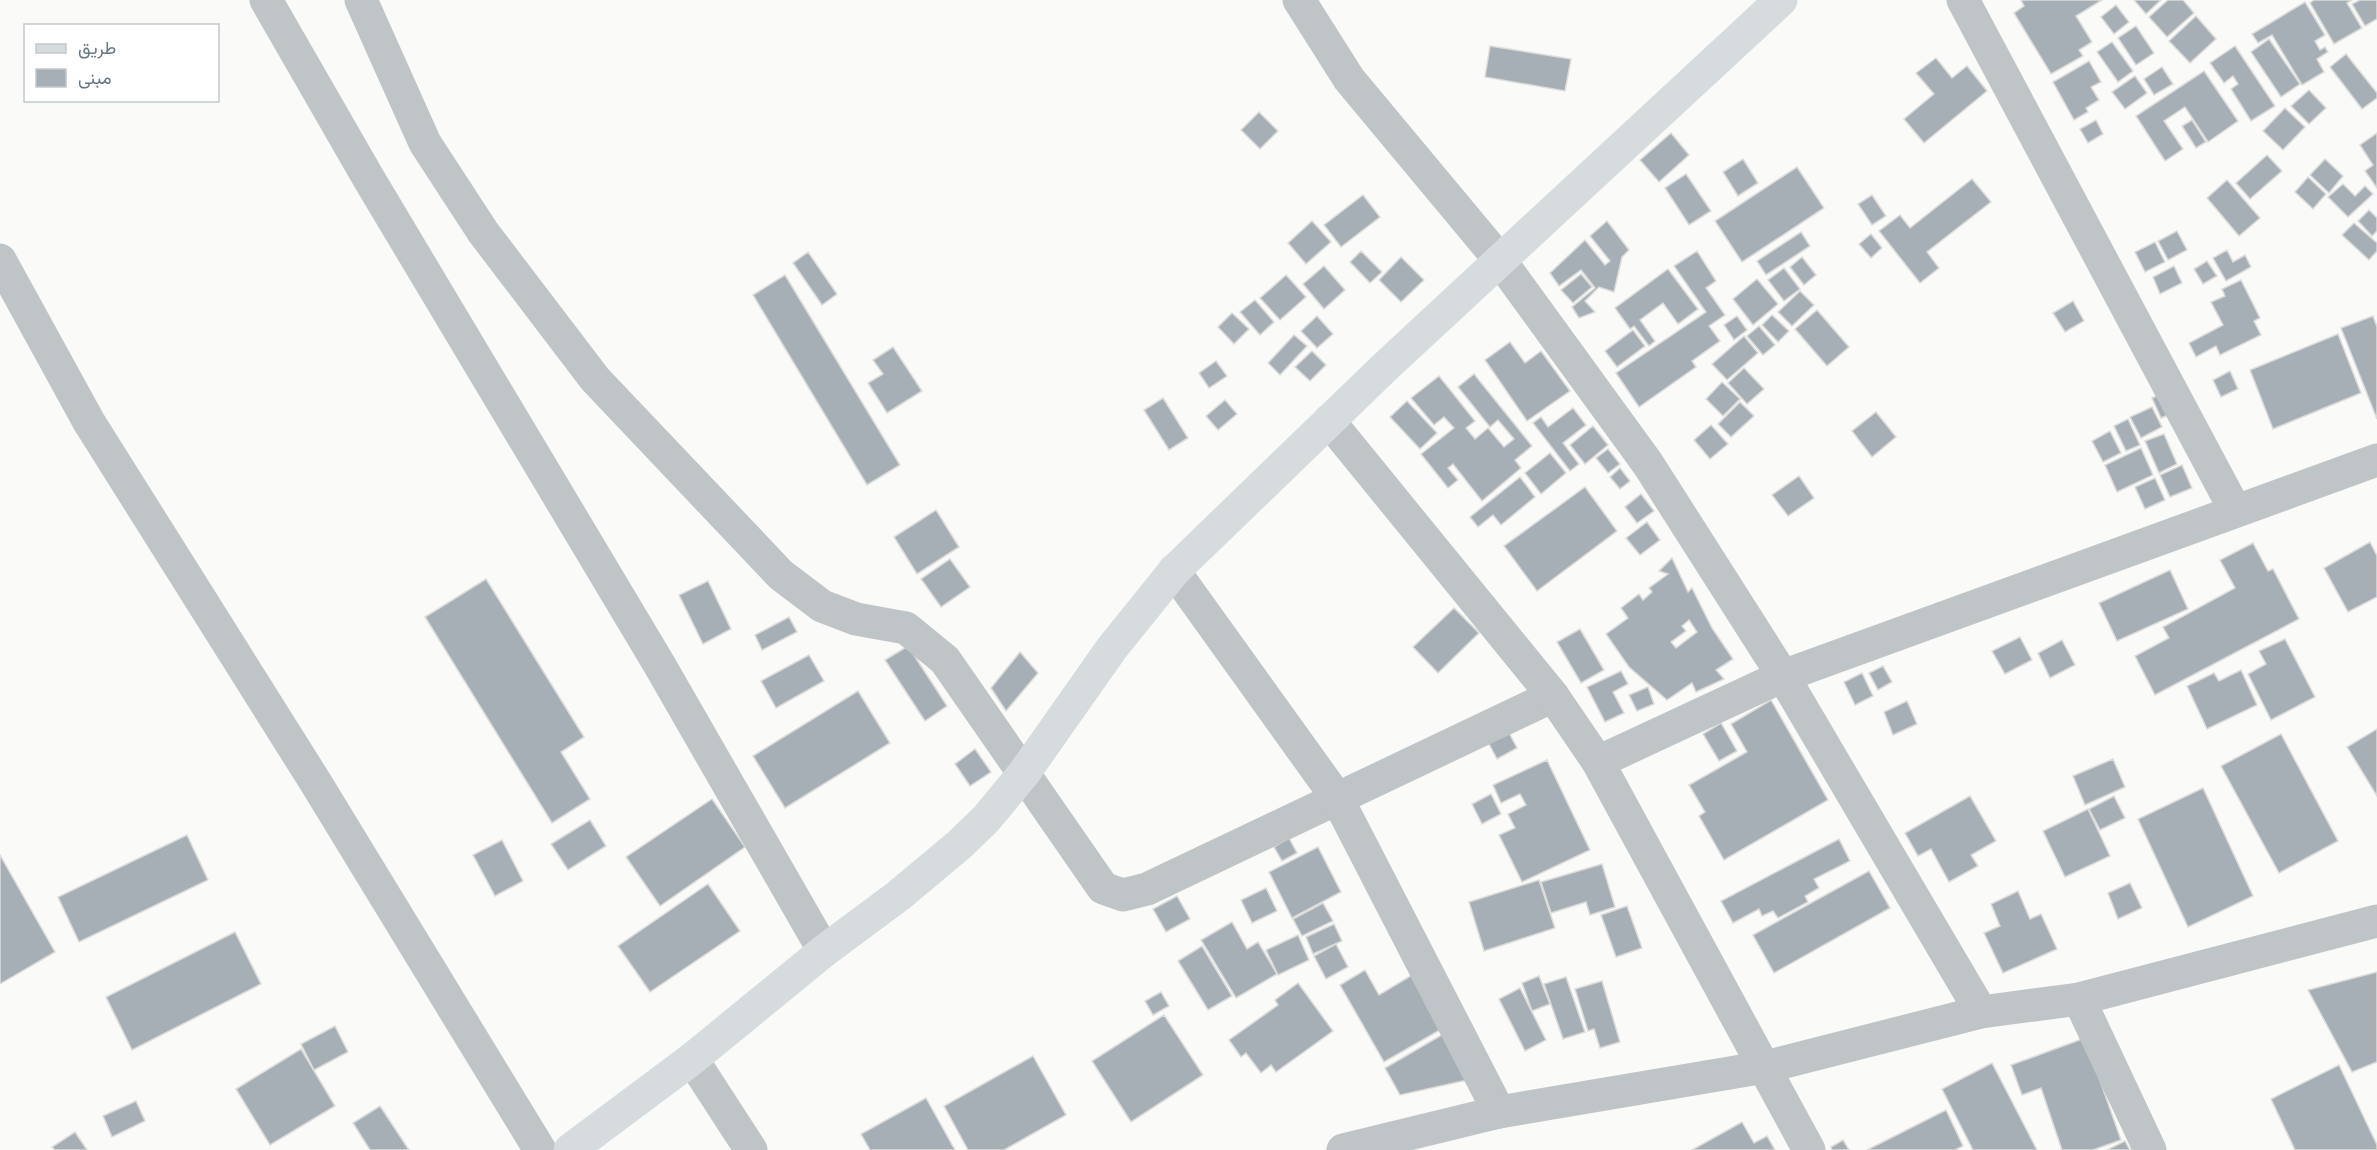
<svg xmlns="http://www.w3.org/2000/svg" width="2377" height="1150" font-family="'Fira Sans',Vazirmatn,sans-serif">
  <rect width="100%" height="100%" fill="#fafaf8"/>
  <g fill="#a6afb5" stroke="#dcdcda" stroke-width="1.5" fill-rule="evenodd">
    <polygon points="2021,0 2102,0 2076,16 2092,42 2079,50 2083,56 2051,74 2014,13 2024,6"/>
    <polygon points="2134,0 2161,0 2146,14"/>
    <polygon points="2168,0 2183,0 2194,13 2167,37 2149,17"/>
    <polygon points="2314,0 2352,0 2347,3 2362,28 2334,44 2310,3"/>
    <polygon points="2360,0 2377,0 2377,19 2365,26 2352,4"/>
    <polygon points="2305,2 2325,35 2315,41 2320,50 2325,47 2328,52 2317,59 2324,72 2302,85 2272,35 2258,43 2252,34"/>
    <polygon points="2116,5 2129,22 2114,34 2101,17"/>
    <polygon points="2196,16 2216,39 2190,63 2169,41"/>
    <polygon points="2136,26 2154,53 2136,65 2118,38"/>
    <polygon points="2269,39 2300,84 2281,97 2251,52"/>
    <polygon points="2112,42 2133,71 2118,82 2097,52"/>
    <polygon points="1490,46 1571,59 1565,91 1485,77"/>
    <polygon points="2235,46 2275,106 2251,121 2231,89 2238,84 2233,76 2224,83 2210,63"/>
    <polygon points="2346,54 2377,93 2377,98 2362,109 2330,67"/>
    <polygon points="1936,58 1952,78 1967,66 1987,91 1924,143 1904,119 1934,94 1916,73"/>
    <polygon points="2089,61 2101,82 2091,87 2099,100 2086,108 2088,112 2074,120 2053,82"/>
    <polygon points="2162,67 2173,84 2154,95 2144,79"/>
    <polygon points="2204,71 2238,121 2208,142 2185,107 2164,121 2183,149 2165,161 2136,116"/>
    <polygon points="2135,76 2147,93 2125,109 2112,92"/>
    <polygon points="2309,90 2326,108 2309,124 2291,106"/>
    <polygon points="2285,108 2305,127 2283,150 2263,131"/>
    <polygon points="1259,112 1278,131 1260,149 1241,130"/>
    <polygon points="2096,120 2103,134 2088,143 2080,129"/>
    <polygon points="2192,120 2206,142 2196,148 2182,126"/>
    <polygon points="1671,133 1689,155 1659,182 1640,160"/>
    <polygon points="2377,133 2377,188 2365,171 2373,165 2360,145"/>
    <polygon points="2267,155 2282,171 2250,199 2236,183"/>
    <polygon points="1743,159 1758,183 1738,196 1723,172"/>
    <polygon points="2325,159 2343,176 2329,193 2310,175"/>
    <polygon points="1797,167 1824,208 1742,262 1715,221"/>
    <polygon points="1686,174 1711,211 1689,225 1665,188"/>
    <polygon points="2308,177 2326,194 2313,209 2295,192"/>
    <polygon points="1972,179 1991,202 1927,252 1939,268 1920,283 1879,231 1900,215 1910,228"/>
    <polygon points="2227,180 2260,218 2239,236 2207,198"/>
    <polygon points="2343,184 2355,196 2365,186 2373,194 2348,217 2328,197"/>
    <polygon points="1363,195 1380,217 1341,247 1324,225"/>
    <polygon points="1872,195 1886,216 1872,225 1858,204"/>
    <polygon points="2369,210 2377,218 2377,231 2372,236 2358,221"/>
    <polygon points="1312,221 1331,242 1306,264 1288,243"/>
    <polygon points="1607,221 1629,250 1622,257 1614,292 1599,287 1585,301 1595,312 1579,318 1572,307 1595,288 1581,270 1559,286 1550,273 1585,240 1605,265 1610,261 1590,236"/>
    <polygon points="2354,223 2377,243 2377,251 2369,260 2342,235"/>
    <polygon points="2177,231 2187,250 2168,260 2158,241"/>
    <polygon points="1801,232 1810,246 1766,275 1757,261"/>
    <polygon points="1871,234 1882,248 1871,258 1859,244"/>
    <polygon points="2155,242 2165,262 2145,272 2135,252"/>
    <polygon points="2227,250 2233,262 2245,255 2251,267 2226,281 2213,258"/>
    <polygon points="1361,251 1382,272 1370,283 1350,262"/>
    <polygon points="1697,251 1716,281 1706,288 1725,315 1709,326 1720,341 1692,361 1696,367 1639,407 1616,373 1706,312 1674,266"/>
    <polygon points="808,252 837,294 822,305 793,263"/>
    <polygon points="1401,257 1424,280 1401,302 1379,280"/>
    <polygon points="1802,257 1816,275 1804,285 1790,267"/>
    <polygon points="2207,261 2217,276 2203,284 2194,269"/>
    <polygon points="1324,266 1345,290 1324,309 1303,284"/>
    <polygon points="2174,266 2182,283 2160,294 2153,277"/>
    <polygon points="1784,268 1800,289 1784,301 1768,280"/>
    <polygon points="1668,269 1698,309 1678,324 1663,303 1640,320 1655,341 1649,346 1634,326 1630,329 1615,308"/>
    <polygon points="1581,274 1592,287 1573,303 1561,290"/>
    <polygon points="785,275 900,465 867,485 753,295"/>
    <polygon points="1286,275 1306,297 1280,320 1260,298"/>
    <polygon points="1757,279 1778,304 1753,325 1733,299"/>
    <polygon points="2241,280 2260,318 2254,321 2261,335 2220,355 2216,346 2196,357 2189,343 2223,325 2211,302 2225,296 2222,289"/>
    <polygon points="1800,291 1814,305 1792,326 1778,312"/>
    <polygon points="1255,300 1274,322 1260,335 1240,312"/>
    <polygon points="2073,301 2084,321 2065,332 2053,313"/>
    <polygon points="1817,310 1849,347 1827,366 1795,329"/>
    <polygon points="1232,313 1249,329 1234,344 1218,327"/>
    <polygon points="1772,315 1789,331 1778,342 1762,325"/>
    <polygon points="1317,316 1333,334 1317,348 1301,331"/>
    <polygon points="1737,316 1747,330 1734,340 1724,325"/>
    <polygon points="2373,316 2377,327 2377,419 2341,328"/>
    <polygon points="1759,326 1775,345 1763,355 1747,336"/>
    <polygon points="1633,330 1645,346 1617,367 1605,351"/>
    <polygon points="2338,334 2361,393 2273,429 2250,370"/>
    <polygon points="1294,335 1307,346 1280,375 1268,363"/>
    <polygon points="1744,336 1758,353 1727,380 1712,364"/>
    <polygon points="1510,342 1525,363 1541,351 1570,391 1527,421 1485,360"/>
    <polygon points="893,347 922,391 887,413 868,383 883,374 873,360"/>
    <polygon points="1312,351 1326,365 1310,381 1295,367"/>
    <polygon points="1216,361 1227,376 1209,388 1199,373"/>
    <polygon points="1744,368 1764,389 1747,404 1728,383"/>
    <polygon points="2230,371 2238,389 2221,397 2213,380"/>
    <polygon points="1474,374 1532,446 1515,460 1521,468 1482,501 1453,464 1448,468 1458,480 1448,488 1421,454 1454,428 1444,417 1434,425 1411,398 1439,376 1475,421 1466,428 1475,439 1488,428 1504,447 1514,439 1498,420 1490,427 1458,387"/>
    <polygon points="1722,382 1740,399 1723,416 1706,399"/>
    <polygon points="2164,393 2173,413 2161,418 2152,398"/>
    <polygon points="1163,398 1188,438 1169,450 1144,410"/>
    <polygon points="1225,400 1237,414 1218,430 1206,416"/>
    <polygon points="1407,401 1437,433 1420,449 1390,417"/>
    <polygon points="1740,402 1754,416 1731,437 1718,424"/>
    <polygon points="2152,407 2162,427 2141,438 2130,417"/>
    <polygon points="1573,408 1586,425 1563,443 1579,464 1570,471 1533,423 1541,417 1548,427"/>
    <polygon points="1876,412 1896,437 1872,457 1852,431"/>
    <polygon points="2128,419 2140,445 2126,451 2114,426"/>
    <polygon points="1711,425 1728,444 1710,459 1694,440"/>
    <polygon points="1593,426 1608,445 1585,464 1570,445"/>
    <polygon points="2110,431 2121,453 2103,462 2092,441"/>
    <polygon points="2164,434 2177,464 2159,473 2145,441"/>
    <polygon points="2141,448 2153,475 2117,492 2105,465"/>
    <polygon points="1608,449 1620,464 1608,473 1596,458"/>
    <polygon points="1550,453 1566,473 1541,494 1525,473"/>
    <polygon points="2182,465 2192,488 2170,497 2160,475"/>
    <polygon points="1620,468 1630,481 1620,489 1610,477"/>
    <polygon points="1799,476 1814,498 1788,516 1772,495"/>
    <polygon points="1520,477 1535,497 1501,525 1493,515 1478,527 1470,517"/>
    <polygon points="2155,478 2165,500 2145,509 2135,487"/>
    <polygon points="1585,487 1617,531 1537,591 1504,546"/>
    <polygon points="1641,494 1654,511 1637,523 1625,507"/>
    <polygon points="936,510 959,547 917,574 894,537"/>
    <polygon points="1647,522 1660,540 1640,555 1626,538"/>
    <polygon points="2370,542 2377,556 2377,597 2348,612 2324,568"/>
    <polygon points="2253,543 2268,571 2273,569 2299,619 2155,695 2135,656 2169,638 2163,627 2235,588 2220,560"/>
    <path d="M 1672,558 L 1688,592 L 1692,588 L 1712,628 L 1733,659 L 1716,670 L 1724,679 L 1696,692 L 1692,683 L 1667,700 L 1629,667 L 1606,634 L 1628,618 L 1621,608 L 1639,594 L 1643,600 L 1652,592 L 1649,588 L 1668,574 L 1659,571 ZM 1689,620 L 1697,632 L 1676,648 L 1671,642 L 1686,631 L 1682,626 Z"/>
    <polygon points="950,559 970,587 941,607 921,579"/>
    <polygon points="2170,570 2188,609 2117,641 2099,603"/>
    <polygon points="486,579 584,737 561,752 590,799 552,823 425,617"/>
    <polygon points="708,581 731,629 703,644 679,595"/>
    <polygon points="1454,608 1479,633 1438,673 1413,647"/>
    <polygon points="789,617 797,632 762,650 755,635"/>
    <polygon points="1580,629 1604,670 1581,683 1557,642"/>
    <polygon points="2020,637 2032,660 2005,674 1992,651"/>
    <polygon points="2285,639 2315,697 2271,720 2248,674 2266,664 2259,651"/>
    <polygon points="2062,640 2075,665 2050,678 2038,653"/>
    <polygon points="908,646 947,706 925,721 885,660"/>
    <polygon points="1020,652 1038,673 1006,711 991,688"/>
    <polygon points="809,655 824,681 776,708 761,681"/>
    <polygon points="1883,666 1892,682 1878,690 1869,673"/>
    <polygon points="2241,670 2257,705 2207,729 2187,686 2214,673 2219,681"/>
    <polygon points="1621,671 1628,684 1613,692 1624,713 1605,722 1587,687"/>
    <polygon points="1862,673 1873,696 1855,705 1844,682"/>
    <polygon points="1648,687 1654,704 1637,711 1629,695"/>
    <polygon points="858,691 890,743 785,808 753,756"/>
    <polygon points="1771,700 1828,800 1724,860 1699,816 1705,812 1689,785 1747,752 1731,724"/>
    <polygon points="1907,701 1917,724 1893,735 1884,712"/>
    <polygon points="1721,723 1737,751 1719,761 1703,734"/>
    <polygon points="1507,729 1517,748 1497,759 1487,740"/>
    <polygon points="2377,729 2377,796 2347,747"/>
    <polygon points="2281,734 2338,841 2279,873 2221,766"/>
    <polygon points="975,749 991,772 970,786 955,764"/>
    <polygon points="2113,759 2125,787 2085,805 2073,776"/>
    <polygon points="1547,760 1590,850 1522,882 1499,835 1515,828 1508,814 1526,805 1520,794 1501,803 1493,785"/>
    <polygon points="2203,788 2253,896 2188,927 2138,819"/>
    <polygon points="1491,794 1501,814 1482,824 1472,804"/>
    <polygon points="1970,796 1996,841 1971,855 1978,866 1949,882 1931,849 1918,856 1905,833"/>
    <polygon points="2114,796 2125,818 2100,830 2089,809"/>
    <polygon points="712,799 745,847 660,906 626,857"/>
    <polygon points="2088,809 2110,856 2065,877 2043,831"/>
    <polygon points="590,820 606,846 568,870 551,844"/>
    <polygon points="187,835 208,880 79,942 58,897"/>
    <polygon points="1289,838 1297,853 1282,861 1274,847"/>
    <polygon points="1839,839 1850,861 1814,879 1819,888 1805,896 1808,902 1778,918 1773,911 1762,916 1759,909 1733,923 1721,901"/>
    <polygon points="502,840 523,881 495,896 473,855"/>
    <polygon points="1318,847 1341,892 1292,918 1269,872"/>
    <polygon points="0,855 55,952 0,984"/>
    <polygon points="1602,864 1615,907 1590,915 1586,902 1551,913 1541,882"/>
    <polygon points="1869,871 1890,908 1774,973 1753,935"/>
    <polygon points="1539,880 1555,928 1484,951 1469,902"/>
    <polygon points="2130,883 2142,908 2118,919 2108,893"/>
    <polygon points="708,884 740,931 650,992 618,946"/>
    <polygon points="1266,888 1277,911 1252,923 1241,900"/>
    <polygon points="2018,891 2030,919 2041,914 2057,949 2003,973 1984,933 2000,926 1991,904"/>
    <polygon points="1177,896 1190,919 1166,932 1153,909"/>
    <polygon points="1323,903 1333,921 1302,936 1293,919"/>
    <polygon points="1627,906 1642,948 1616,957 1601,915"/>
    <polygon points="1232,922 1247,949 1258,942 1277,974 1236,998 1201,940"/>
    <polygon points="1334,924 1342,941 1313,954 1306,937"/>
    <polygon points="235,932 261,984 132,1050 106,997"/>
    <polygon points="1298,935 1309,960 1278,975 1266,950"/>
    <polygon points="1336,944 1348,967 1326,979 1314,956"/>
    <polygon points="1202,946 1232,996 1208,1010 1178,961"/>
    <polygon points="1365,970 1379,995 1417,972 1447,1026 1384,1062 1340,985"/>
    <polygon points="2377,972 2377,1062 2352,1072 2308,990"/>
    <polygon points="1539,976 1550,1004 1532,1011 1522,983"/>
    <polygon points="1566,977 1585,1032 1563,1039 1544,984"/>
    <polygon points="1602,981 1620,1042 1600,1048 1594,1029 1588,1031 1575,989"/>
    <polygon points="1298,983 1333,1031 1276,1072 1271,1065 1261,1073 1246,1053 1241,1057 1229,1040 1278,1005 1275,1000"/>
    <polygon points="1520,988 1546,1040 1525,1051 1499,999"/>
    <polygon points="1161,992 1169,1006 1153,1015 1145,1001"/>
    <polygon points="1164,1015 1203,1075 1131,1122 1092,1061"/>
    <polygon points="335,1026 348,1052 314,1070 301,1044"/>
    <polygon points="1445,1033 1472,1079 1400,1095 1385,1068"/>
    <polygon points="2085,1038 2121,1140 2093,1150 2062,1150 2041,1088 2022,1095 2011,1065"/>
    <polygon points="301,1049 335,1106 270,1145 236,1089"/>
    <polygon points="1033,1056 1066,1115 1004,1150 968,1150 944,1106"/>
    <polygon points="1992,1063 2037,1150 1973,1150 1942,1089"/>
    <polygon points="2339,1065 2377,1145 2377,1150 2295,1150 2271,1099"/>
    <polygon points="926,1098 955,1150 870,1150 861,1134"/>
    <polygon points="136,1101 145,1121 112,1137 103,1116"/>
    <polygon points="380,1106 409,1150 370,1150 353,1123"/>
    <polygon points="1946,1110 1963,1146 1955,1150 1867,1150"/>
    <polygon points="1742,1122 1754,1143 1767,1136 1775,1150 1692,1150"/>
    <polygon points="75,1132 87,1150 55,1150 52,1147"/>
    <polygon points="1843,1140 1849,1150 1832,1150 1831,1147"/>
    <polygon points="2125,1141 2130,1150 2107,1150"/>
  </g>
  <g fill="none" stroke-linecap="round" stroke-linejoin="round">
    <g stroke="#bfc4c7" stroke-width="33">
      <polyline points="266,0 369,179 659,664 824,951"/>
      <polyline points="361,0 425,143 483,232 595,379 781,575 822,606 856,619 906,628 945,660 1103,888 1123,895 1147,889 1553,696"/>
      <polyline points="1299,0 1349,79 1499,259 1648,464 1783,676 1981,1012"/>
      <polyline points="1963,0 2235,510"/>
      <polyline points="0,260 89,422 316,783 540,1150"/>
      <polyline points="1329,421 1553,696 1598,762 1809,1150"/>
      <polyline points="1174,571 1337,798 1499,1112"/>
      <polyline points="1598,762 1783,676 2377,460"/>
      <polyline points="2079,999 2150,1150"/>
      <polyline points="692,1059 751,1150"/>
      <polyline points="1343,1150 1499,1112 1765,1067 1981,1012 2079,999 2377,921"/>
    </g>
    <polyline stroke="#d6dcde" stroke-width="33" points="570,1150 692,1059 824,951 898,896 959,845 986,819 1024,773 1112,648 1174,571 1385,367 1781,0"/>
  </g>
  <rect x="24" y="24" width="195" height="78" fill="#ffffff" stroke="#c2c9cd" stroke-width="1.5"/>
  <rect x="36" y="44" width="30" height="9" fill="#d6dcde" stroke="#c2c9cd" stroke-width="1.5"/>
  <text x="78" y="54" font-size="18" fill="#667781">طريق</text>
  <rect x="36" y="69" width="30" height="18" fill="#a6afb5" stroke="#c2c9cd" stroke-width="1.5"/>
  <text x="78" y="84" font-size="18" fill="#667781">مبنى</text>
</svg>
